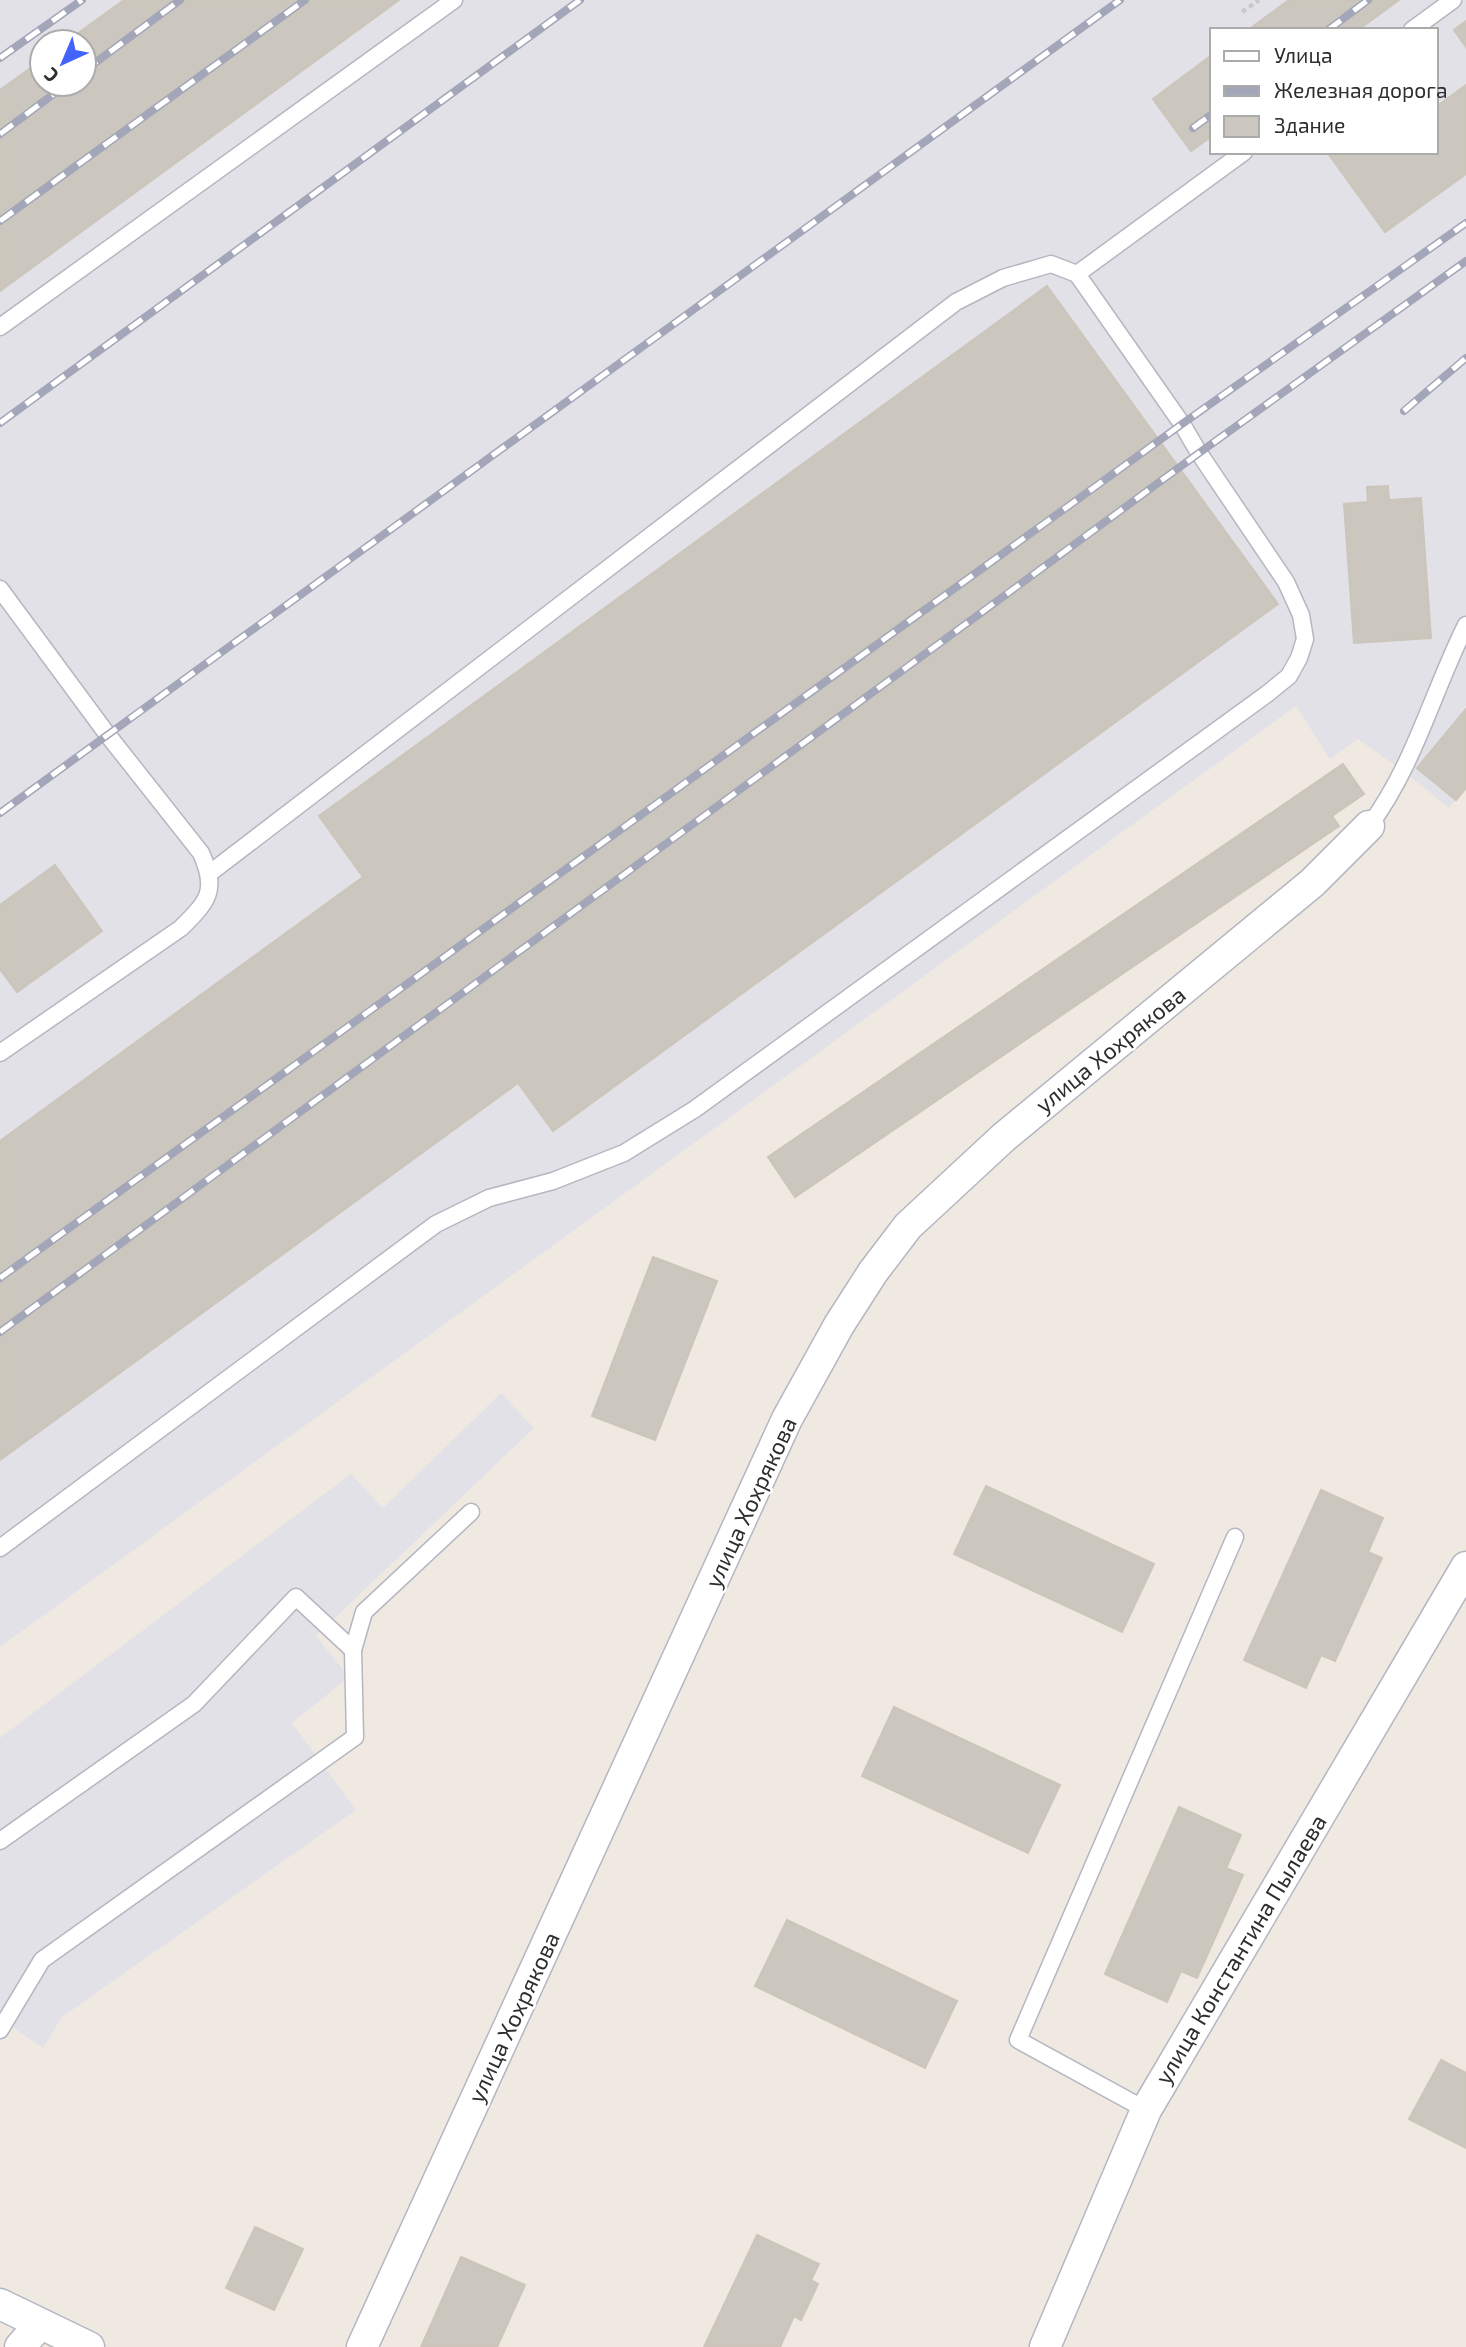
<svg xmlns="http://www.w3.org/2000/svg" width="1466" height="2347" font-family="'Exo 2',sans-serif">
  <rect width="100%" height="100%" fill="#efe9e1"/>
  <g fill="#e3e1e8" fill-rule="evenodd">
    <path d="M 0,0 L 1466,0 L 1466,788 L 1449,808 L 1403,771 L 1358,739 L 1330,759 L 1296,706 L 0,1647 ZM 1212,30 L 1436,30 L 1436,152 L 1212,152 ZM 42,42 L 84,42 L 84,84 L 42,84 Z"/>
    <polygon points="501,1393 534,1428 316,1636 349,1677 292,1723 356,1810 62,2017 43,2048 0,2019 0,1738 351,1474 383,1508"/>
  </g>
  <g fill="#cbc7bf" stroke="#cbc5ba" stroke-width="2">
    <polygon points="124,0 399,0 0,291 0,90 42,60 42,84 84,84 84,42 66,42"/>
    <polygon points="1289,0 1399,0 1358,30 1248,30"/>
    <polygon points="1466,21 1466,47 1454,30"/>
    <polygon points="1212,55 1212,136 1191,151 1153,99"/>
    <polygon points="1466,85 1466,174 1385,232 1327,152 1436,152 1436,107"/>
    <polygon points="1047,286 1278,604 553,1131 518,1083 0,1460 0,1141 363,877 319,816"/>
    <polygon points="1388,486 1389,500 1421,498 1431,638 1354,643 1344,504 1368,502 1367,487"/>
    <polygon points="1466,709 1466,788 1456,800 1417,768"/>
    <polygon points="1343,764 1364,794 1332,816 1339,826 795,1197 768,1157"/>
    <polygon points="55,865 102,931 17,992 0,969 0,905"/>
    <polygon points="653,1257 717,1281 655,1440 592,1416"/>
    <polygon points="986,1486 1154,1564 1122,1632 954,1554"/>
    <polygon points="1321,1490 1383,1518 1368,1552 1382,1558 1335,1661 1321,1655 1306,1688 1244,1660"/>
    <polygon points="894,1707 1060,1785 1028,1853 862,1776"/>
    <polygon points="1179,1807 1241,1835 1226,1868 1243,1875 1197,1978 1181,1971 1167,2002 1105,1974"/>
    <polygon points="787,1920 957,2001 925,2068 755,1986"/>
    <polygon points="1441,2060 1466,2073 1466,2148 1409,2119"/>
    <polygon points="255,2227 303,2249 274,2310 226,2288"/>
    <polygon points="757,2235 819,2264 811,2280 818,2284 801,2320 794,2316 780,2347 704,2347"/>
    <polygon points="461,2257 525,2285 497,2347 421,2347"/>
  </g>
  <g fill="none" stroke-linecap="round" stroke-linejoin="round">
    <g stroke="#b4b7c1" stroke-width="19">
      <g id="lane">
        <polyline points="1412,30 1453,0"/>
        <polyline points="0,327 454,0"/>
        <path d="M 0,589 L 107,734 L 201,853 C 218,891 208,901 181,928 L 0,1053"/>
        <path d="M 1369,826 C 1414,766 1433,691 1466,625"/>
        <polyline points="210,873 956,302 1003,278 1051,264 1077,274 1244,152"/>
        <polyline points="0,1548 436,1224 489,1198 553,1181 624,1153 695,1109 1267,694 1289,676 1299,658 1305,639 1301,615 1286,582 1199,453 1182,424 1077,274"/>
        <polyline points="0,1841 194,1704 296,1597 353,1650 364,1612 471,1512"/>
        <polyline points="0,2030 42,1960 355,1737 353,1650"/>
        <polyline points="1146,2110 1018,2040 1235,1537"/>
      </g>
    </g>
    <g stroke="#b4b7c1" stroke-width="33">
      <g id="street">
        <polyline points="0,2304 89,2347"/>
        <polyline points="20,2347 40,2324"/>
        <polyline points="362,2347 787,1419 839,1325 873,1272 908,1226 1004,1137 1312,883 1369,826"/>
        <polyline points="1045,2347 1146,2110 1466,1567"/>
      </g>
    </g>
    <polyline stroke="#c9c9c9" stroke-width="4.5" stroke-dasharray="5 3.5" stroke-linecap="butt" points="1242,12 1259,0"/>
    <use href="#lane" stroke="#fff" stroke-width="16"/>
    <use href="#street" stroke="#fff" stroke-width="30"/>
    <g stroke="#a3a6b8" stroke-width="8">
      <g id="rail">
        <polyline points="1328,30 1368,0"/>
        <polyline points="0,58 82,0"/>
        <polyline points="84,71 180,0"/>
        <polyline points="1193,128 1212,114"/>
        <polyline points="0,134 67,84"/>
        <polyline points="0,221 305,0"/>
        <polyline points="1404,411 1466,358"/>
        <polyline points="0,423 580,0"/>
        <polyline points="0,813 1120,0"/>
        <polyline points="0,1278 1182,424 1466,223"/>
        <polyline points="0,1332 1199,453 1466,261"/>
      </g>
    </g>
    <use href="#rail" stroke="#fff" stroke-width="5" stroke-dasharray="16" stroke-linecap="butt"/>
  </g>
  <g text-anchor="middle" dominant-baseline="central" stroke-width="5" stroke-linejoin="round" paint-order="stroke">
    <g font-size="23" fill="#2e2e2e" stroke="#fff">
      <text transform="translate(1110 1049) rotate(-39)">улица Хохрякова</text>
      <text transform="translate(750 1502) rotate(-65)">улица Хохрякова</text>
      <text transform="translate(1240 1949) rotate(-59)">улица Константина Пылаева</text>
      <text transform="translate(513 2017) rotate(-65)">улица Хохрякова</text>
    </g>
  </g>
  <rect x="1210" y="28" width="228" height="126" fill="#ffffff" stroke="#ababab" stroke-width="2"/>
  <rect x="1224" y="51" width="35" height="10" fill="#ffffff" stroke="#ababab" stroke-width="2"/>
  <text x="1274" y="63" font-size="21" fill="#2e2e2e">Улица</text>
  <rect x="1224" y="86" width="35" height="10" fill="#a3a6b8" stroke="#ababab" stroke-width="2"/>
  <text x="1274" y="98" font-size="21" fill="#2e2e2e">Железная дорога</text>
  <rect x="1224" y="116" width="35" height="21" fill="#cbc7bf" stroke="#ababab" stroke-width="2"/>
  <text x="1274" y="133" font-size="21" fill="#2e2e2e">Здание</text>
  <g transform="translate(63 63) rotate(224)"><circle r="33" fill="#ffffff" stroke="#ababab" stroke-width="2"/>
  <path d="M0-5L12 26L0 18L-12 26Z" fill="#4264fb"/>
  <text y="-10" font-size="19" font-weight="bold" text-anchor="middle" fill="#2e2e2e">С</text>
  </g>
</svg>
